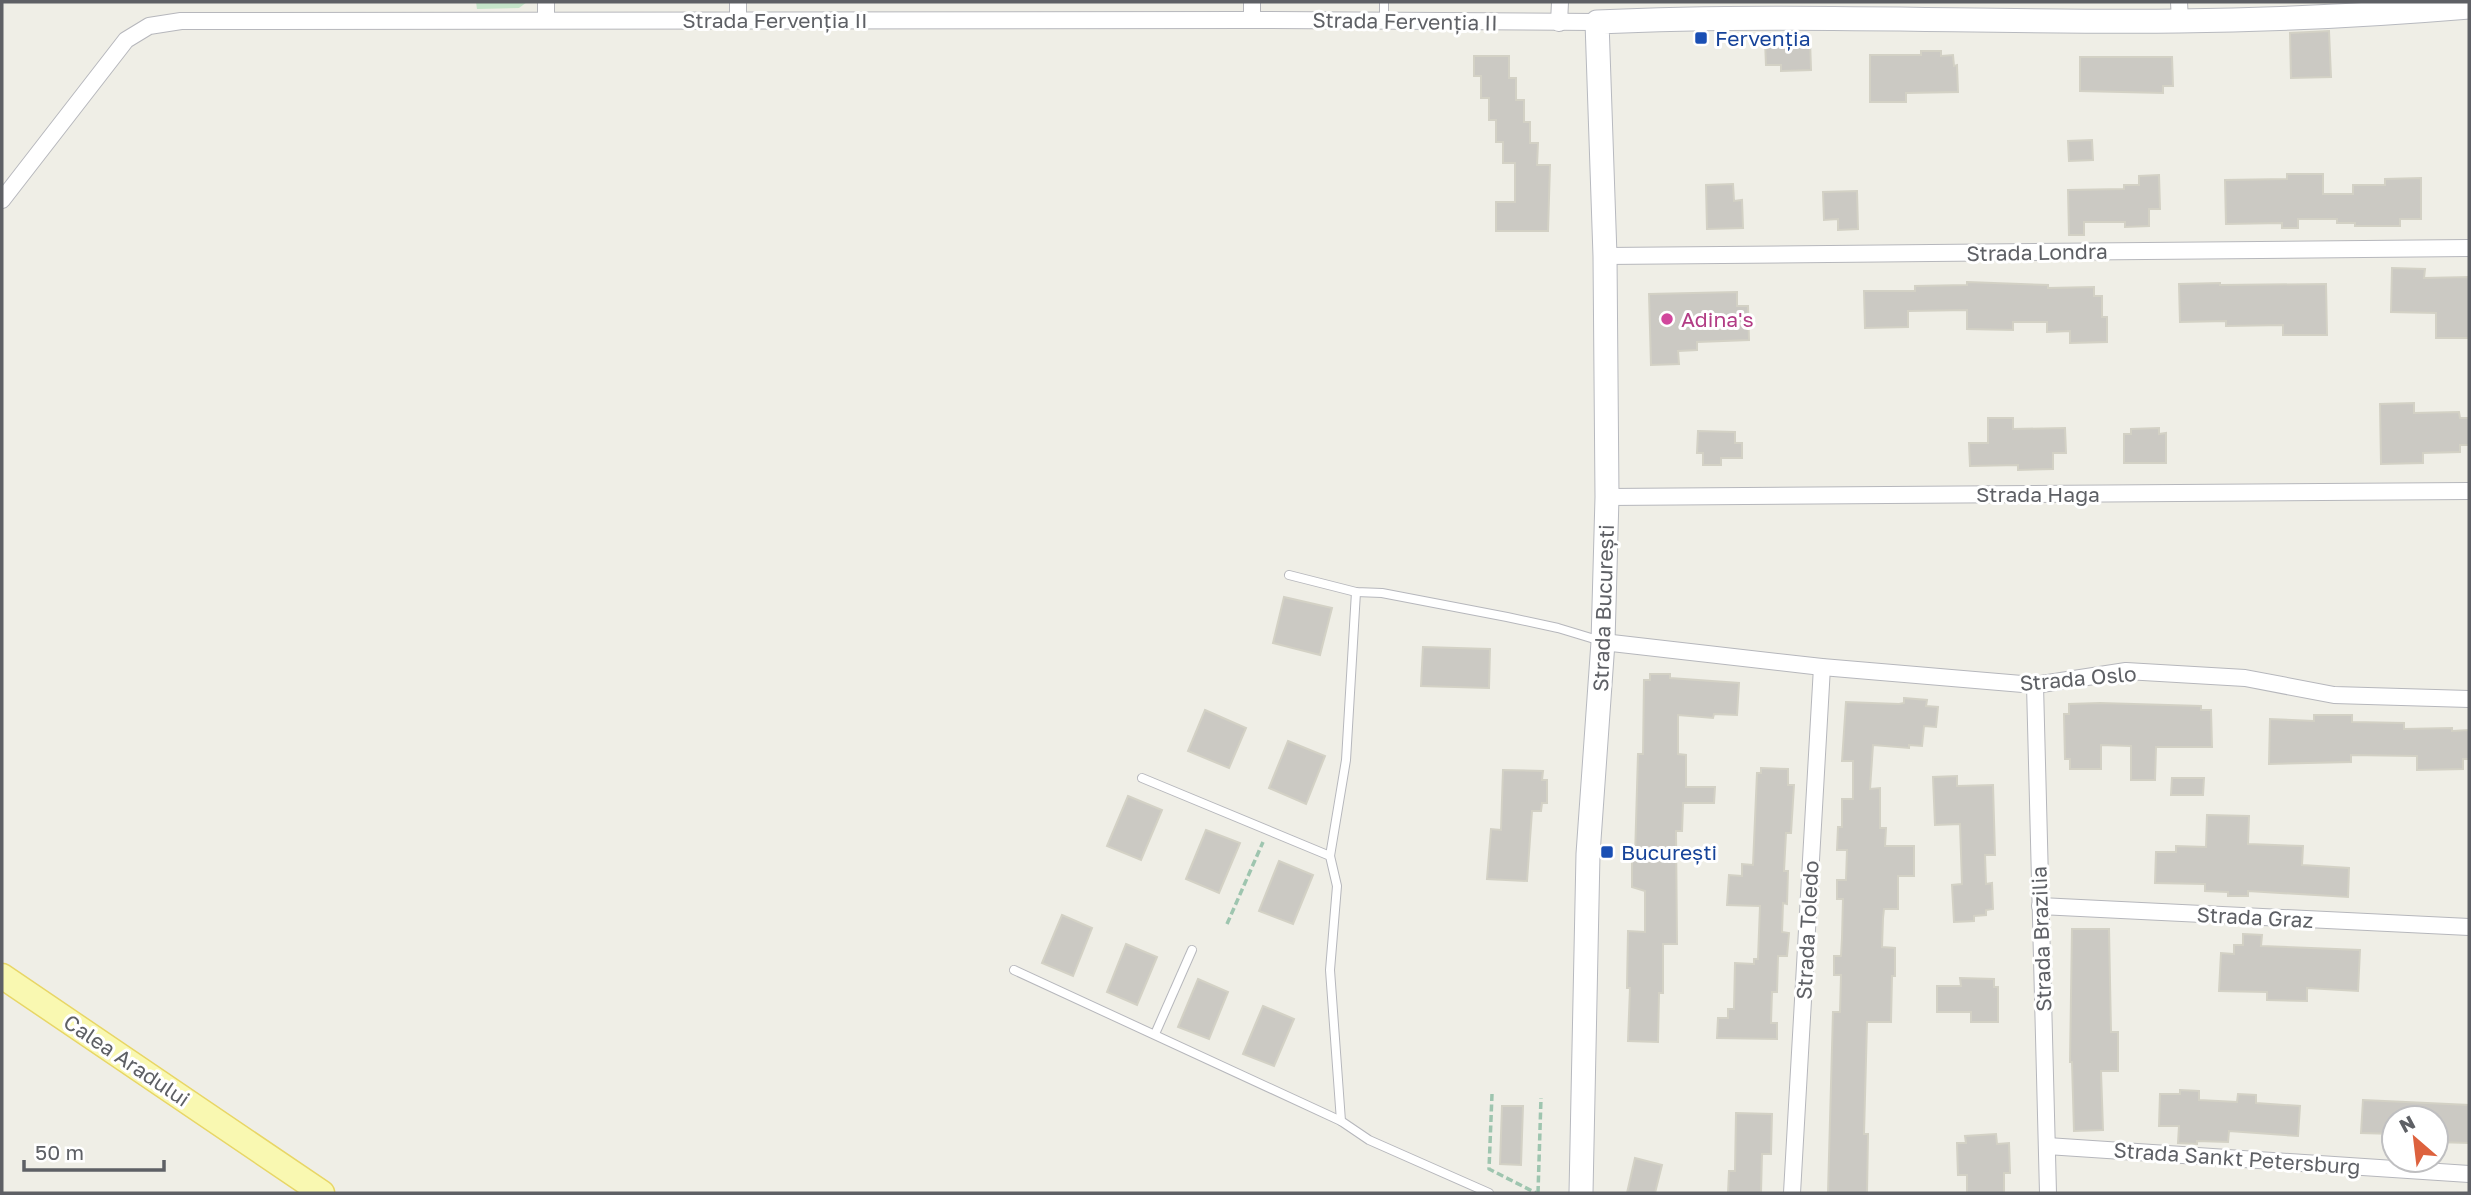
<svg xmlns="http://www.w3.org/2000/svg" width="2471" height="1195" font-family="'Golos Text',sans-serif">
  <rect width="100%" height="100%" fill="#efeee6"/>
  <polygon fill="#c5e4c9" points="476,2 527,2 519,8 477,9"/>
  <g fill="#cbc9c3" stroke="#d3d1c5" stroke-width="2">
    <polygon points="2329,31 2331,77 2291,78 2290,33"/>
    <polygon points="1810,40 1811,70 1781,71 1781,65 1766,65 1765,41"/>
    <polygon points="1921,51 1941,51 1941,56 1953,55 1954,66 1957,65 1958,92 1906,93 1906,102 1870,102 1870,55 1921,55"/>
    <polygon points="1474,56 1509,56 1509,78 1516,78 1516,100 1524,100 1524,122 1530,122 1530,143 1538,143 1537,165 1550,165 1548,231 1496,231 1496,202 1515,202 1515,163 1503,163 1503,142 1496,142 1496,120 1489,120 1489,98 1481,98 1481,76 1474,76"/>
    <polygon points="2080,57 2172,57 2173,86 2163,86 2163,93 2080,91"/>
    <polygon points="2092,140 2093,160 2069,161 2068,141"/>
    <polygon points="2287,174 2323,174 2323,194 2353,194 2353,185 2385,185 2385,179 2421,178 2421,219 2400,219 2400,226 2355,226 2355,223 2337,223 2337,219 2298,219 2298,228 2282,228 2282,223 2226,224 2225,180 2287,179"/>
    <polygon points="2159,175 2160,209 2149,209 2149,226 2125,227 2125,222 2084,222 2084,235 2069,235 2068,190 2124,189 2124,185 2139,185 2139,176"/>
    <polygon points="1733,184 1734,201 1742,200 1743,228 1707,229 1706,185"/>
    <polygon points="1857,191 1858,229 1838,230 1838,219 1824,220 1823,192"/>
    <polygon points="2392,268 2425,269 2424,278 2469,277 2469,338 2436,338 2436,313 2391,312"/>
    <polygon points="1967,282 2048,285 2048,288 2094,287 2094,296 2102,296 2102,317 2107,317 2107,342 2070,343 2070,331 2047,332 2047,322 2013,322 2013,330 1967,329 1967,310 1908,311 1908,327 1865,328 1864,291 1915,291 1915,286 1967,285"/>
    <polygon points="2220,283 2220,285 2326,284 2327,335 2283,335 2283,325 2226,326 2226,321 2180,322 2179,284"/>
    <polygon points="1737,292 1737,306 1748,306 1749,340 1697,342 1697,350 1678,351 1679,364 1651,365 1649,294"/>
    <polygon points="2414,403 2414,413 2459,412 2460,418 2469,418 2469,445 2460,445 2460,452 2423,453 2423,463 2381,464 2380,404"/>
    <polygon points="1988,418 2013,418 2013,429 2065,428 2066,453 2053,453 2053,469 2018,470 2018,465 1970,466 1969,443 1988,443"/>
    <polygon points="2159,428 2159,434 2166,433 2166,463 2124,463 2124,434 2131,434 2131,429"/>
    <polygon points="1698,431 1735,432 1735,443 1742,443 1742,458 1721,458 1721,465 1703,465 1703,453 1697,453"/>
    <polygon points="1284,597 1332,608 1320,655 1273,643"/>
    <polygon points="1423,647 1490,649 1489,688 1421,686"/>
    <polygon points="1650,674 1670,674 1670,678 1739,683 1737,715 1714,714 1713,718 1678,715 1678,754 1686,755 1686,787 1715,787 1714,803 1683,803 1682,831 1676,831 1677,944 1663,944 1663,993 1659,993 1658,1042 1628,1041 1630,988 1627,988 1628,931 1645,932 1645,891 1632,887 1632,857 1635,857 1638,754 1643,754 1644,680 1650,680"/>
    <polygon points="1904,698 1927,700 1926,706 1938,707 1936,727 1924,726 1922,746 1909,745 1909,748 1873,745 1870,789 1880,788 1880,828 1886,828 1885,846 1914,846 1914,876 1898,876 1898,909 1884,909 1883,918 1882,947 1895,948 1895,976 1892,976 1891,1022 1867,1022 1864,1134 1868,1134 1867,1193 1828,1193 1833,1012 1840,1012 1841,975 1834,975 1834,956 1841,956 1842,938 1843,899 1837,899 1837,880 1846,880 1847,850 1837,850 1838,827 1842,827 1842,799 1853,799 1853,761 1842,761 1846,702 1899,704 1904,703"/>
    <polygon points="2100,703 2201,706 2201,710 2211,710 2212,747 2156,747 2155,780 2131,780 2131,746 2101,745 2101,769 2070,769 2070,759 2065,759 2064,714 2069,714 2069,704"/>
    <polygon points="1205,710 1246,728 1229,768 1188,751"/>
    <polygon points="2314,715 2352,715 2352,722 2404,723 2404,729 2452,728 2452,731 2469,730 2469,759 2463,759 2463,769 2417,770 2417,756 2351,755 2351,762 2269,764 2270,719 2314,721"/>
    <polygon points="1288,741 1325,756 1306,804 1269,788"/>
    <polygon points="1761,768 1788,769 1788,785 1794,785 1791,833 1786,833 1784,871 1788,871 1787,904 1783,903 1782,932 1789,933 1787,956 1778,956 1777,992 1772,992 1771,1023 1777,1023 1777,1039 1717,1038 1718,1018 1728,1018 1728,1009 1734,1009 1735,963 1754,964 1754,959 1758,959 1760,906 1727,905 1729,875 1742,876 1742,864 1753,865 1757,773 1761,773"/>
    <polygon points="1503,770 1543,771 1542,780 1547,780 1547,803 1542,803 1541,811 1532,811 1527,881 1487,879 1491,829 1501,830"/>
    <polygon points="1957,776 1957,786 1993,785 1995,855 1985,855 1986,884 1992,883 1993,909 1986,910 1986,915 1974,916 1974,921 1954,922 1952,885 1962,884 1960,824 1935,825 1933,777"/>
    <polygon points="2172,778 2204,778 2203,795 2171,795"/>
    <polygon points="1128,796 1162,810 1141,860 1107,846"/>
    <polygon points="2207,815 2249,816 2248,844 2303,846 2302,865 2349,868 2348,897 2248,891 2248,896 2228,896 2228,892 2205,891 2205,884 2155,883 2156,852 2176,852 2176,846 2206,847"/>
    <polygon points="1206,830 1240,843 1219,893 1186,879"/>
    <polygon points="1279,861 1313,875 1293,924 1259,911"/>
    <polygon points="1062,915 1092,928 1073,976 1042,963"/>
    <polygon points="2072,929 2109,929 2111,1032 2118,1032 2118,1071 2101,1071 2103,1130 2074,1131 2072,1062 2070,1062"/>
    <polygon points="2243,934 2262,935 2261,946 2360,950 2358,991 2307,988 2307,1001 2267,1000 2267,992 2219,991 2221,953 2234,954 2234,945 2243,945"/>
    <polygon points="1126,944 1157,957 1137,1005 1107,992"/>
    <polygon points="1960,978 1994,979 1994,987 1998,987 1998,1022 1971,1022 1971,1012 1937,1012 1937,986 1961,986"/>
    <polygon points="1198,979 1228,992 1209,1039 1178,1027"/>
    <polygon points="1263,1006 1294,1019 1274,1066 1243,1054"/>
    <polygon points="2180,1090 2199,1091 2199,1100 2237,1102 2238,1094 2256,1095 2256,1103 2300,1106 2298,1136 2229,1131 2228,1142 2197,1141 2197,1144 2178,1143 2179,1126 2159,1126 2160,1094 2180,1094"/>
    <polygon points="2363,1100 2469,1105 2469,1143 2436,1142 2436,1118 2394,1118 2394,1134 2361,1133"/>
    <polygon points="1502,1106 1523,1106 1521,1165 1500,1164"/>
    <polygon points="1736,1113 1772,1114 1771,1154 1762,1154 1761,1193 1728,1193 1729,1171 1735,1171"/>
    <polygon points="1996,1134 1997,1144 2009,1143 2010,1173 2004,1173 2004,1193 1967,1193 1967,1175 1958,1175 1957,1143 1966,1143 1965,1136"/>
    <polygon points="1635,1158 1662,1165 1655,1193 1627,1193"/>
  </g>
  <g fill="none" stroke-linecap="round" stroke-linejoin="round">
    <g stroke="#b6b7bc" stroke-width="10">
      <g id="lane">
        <polyline points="1384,21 1384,2"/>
        <polyline points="1289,575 1356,592 1382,593 1507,617 1558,628 1601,641"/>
        <polyline points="1142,778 1330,856 1337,886 1330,970 1341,1121 1369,1140 1489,1193"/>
        <polyline points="1330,856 1346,760 1356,592"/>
        <polyline points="1014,970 1341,1121"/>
        <polyline points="1155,1034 1192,950"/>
      </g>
    </g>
    <g stroke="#b6b7bc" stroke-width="18">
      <g id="street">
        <polyline points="546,2 546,20"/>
        <polyline points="1252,2 1252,20"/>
        <polyline points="2179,2 2180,21"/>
        <polyline points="738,20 738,2"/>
        <polyline points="1559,23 1560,2"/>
        <polyline points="2,200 126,40 149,26 181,21 1252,20 1597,22"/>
        <polyline points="1605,256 2469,248"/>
        <polyline points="1607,497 2469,491"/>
        <polyline points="1603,642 1822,667 2035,685 2126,671 2245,678 2334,695 2469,699"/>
        <polyline points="2035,685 2048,1193"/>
        <polyline points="2040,906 2469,927"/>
        <polyline points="2047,1146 2469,1174"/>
        <polyline points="1792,1193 1822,667"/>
      </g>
    </g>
    <g stroke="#b7b9bf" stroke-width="25">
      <path id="secondary" d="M 1581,1193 L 1588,854 L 1603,642 L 1607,497 L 1605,256 L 1597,22 C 1791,13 1984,23 2179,21 C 2275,20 2373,15 2469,7"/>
    </g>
    <g stroke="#e8d666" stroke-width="27">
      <polyline id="primary" points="2,976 322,1193"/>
    </g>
    <g stroke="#9ec5af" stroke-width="3.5" stroke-dasharray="7 3.5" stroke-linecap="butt">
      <polyline points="1227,924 1263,842"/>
      <polyline points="1492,1094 1489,1169 1536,1193"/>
      <polyline points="1538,1193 1541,1098"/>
    </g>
    <use href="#lane" stroke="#fff" stroke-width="8"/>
    <use href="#street" stroke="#fff" stroke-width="16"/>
    <use href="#secondary" stroke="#fff" stroke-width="23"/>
    <use href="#primary" stroke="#f9f8b1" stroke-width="24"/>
  </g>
  <g fill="#1a4fb4" stroke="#fff" stroke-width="2.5">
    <rect x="1694" y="31" width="14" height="14" rx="3.5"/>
    <rect x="1600" y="845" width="14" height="14" rx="3.5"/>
  </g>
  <circle fill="#d1479c" stroke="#fff" stroke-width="2.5" cx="1667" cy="319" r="7"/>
  <g text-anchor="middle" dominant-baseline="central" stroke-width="6" stroke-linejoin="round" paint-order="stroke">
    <g font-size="21" fill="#5e6065" stroke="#fff">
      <text x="775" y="20">Strada Fervenția II</text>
      <text transform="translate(1405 21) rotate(1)">Strada Fervenția II</text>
      <text transform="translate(2037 252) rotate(-1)">Strada Londra</text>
      <text x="2038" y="494">Strada Haga</text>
      <text transform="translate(1603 608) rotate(-88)">Strada București</text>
      <text transform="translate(2078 678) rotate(-5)">Strada Oslo</text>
      <text transform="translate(2255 917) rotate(3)">Strada Graz</text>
      <text transform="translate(1807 930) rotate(-87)">Strada Toledo</text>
      <text transform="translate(2041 939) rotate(-92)">Strada Brazilia</text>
      <text transform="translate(127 1060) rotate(34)">Calea Aradului</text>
      <text transform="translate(2237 1158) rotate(4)">Strada Sankt Petersburg</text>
    </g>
    <g font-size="21" fill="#164399" stroke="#fff" text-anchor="start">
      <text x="1715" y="38">Fervenția</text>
      <text x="1621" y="852">București</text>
    </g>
    <g font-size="21" fill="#b23c85" stroke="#fff" text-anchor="start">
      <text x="1681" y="319">Adina's</text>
    </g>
  </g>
  <rect width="2471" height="1195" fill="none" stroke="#5e6065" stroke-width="7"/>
  <g transform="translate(2415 1139) rotate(332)"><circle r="33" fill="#ffffff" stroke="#bfbfc1" stroke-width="2"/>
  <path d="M0-5L12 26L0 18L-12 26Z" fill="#dd623e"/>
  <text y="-10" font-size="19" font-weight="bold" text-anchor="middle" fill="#5e6065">N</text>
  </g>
  <path d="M24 1160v10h140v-10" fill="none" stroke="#5e6065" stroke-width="3.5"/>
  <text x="35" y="1160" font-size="21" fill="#5e6065" stroke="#ffffff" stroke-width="5" paint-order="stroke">50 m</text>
</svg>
